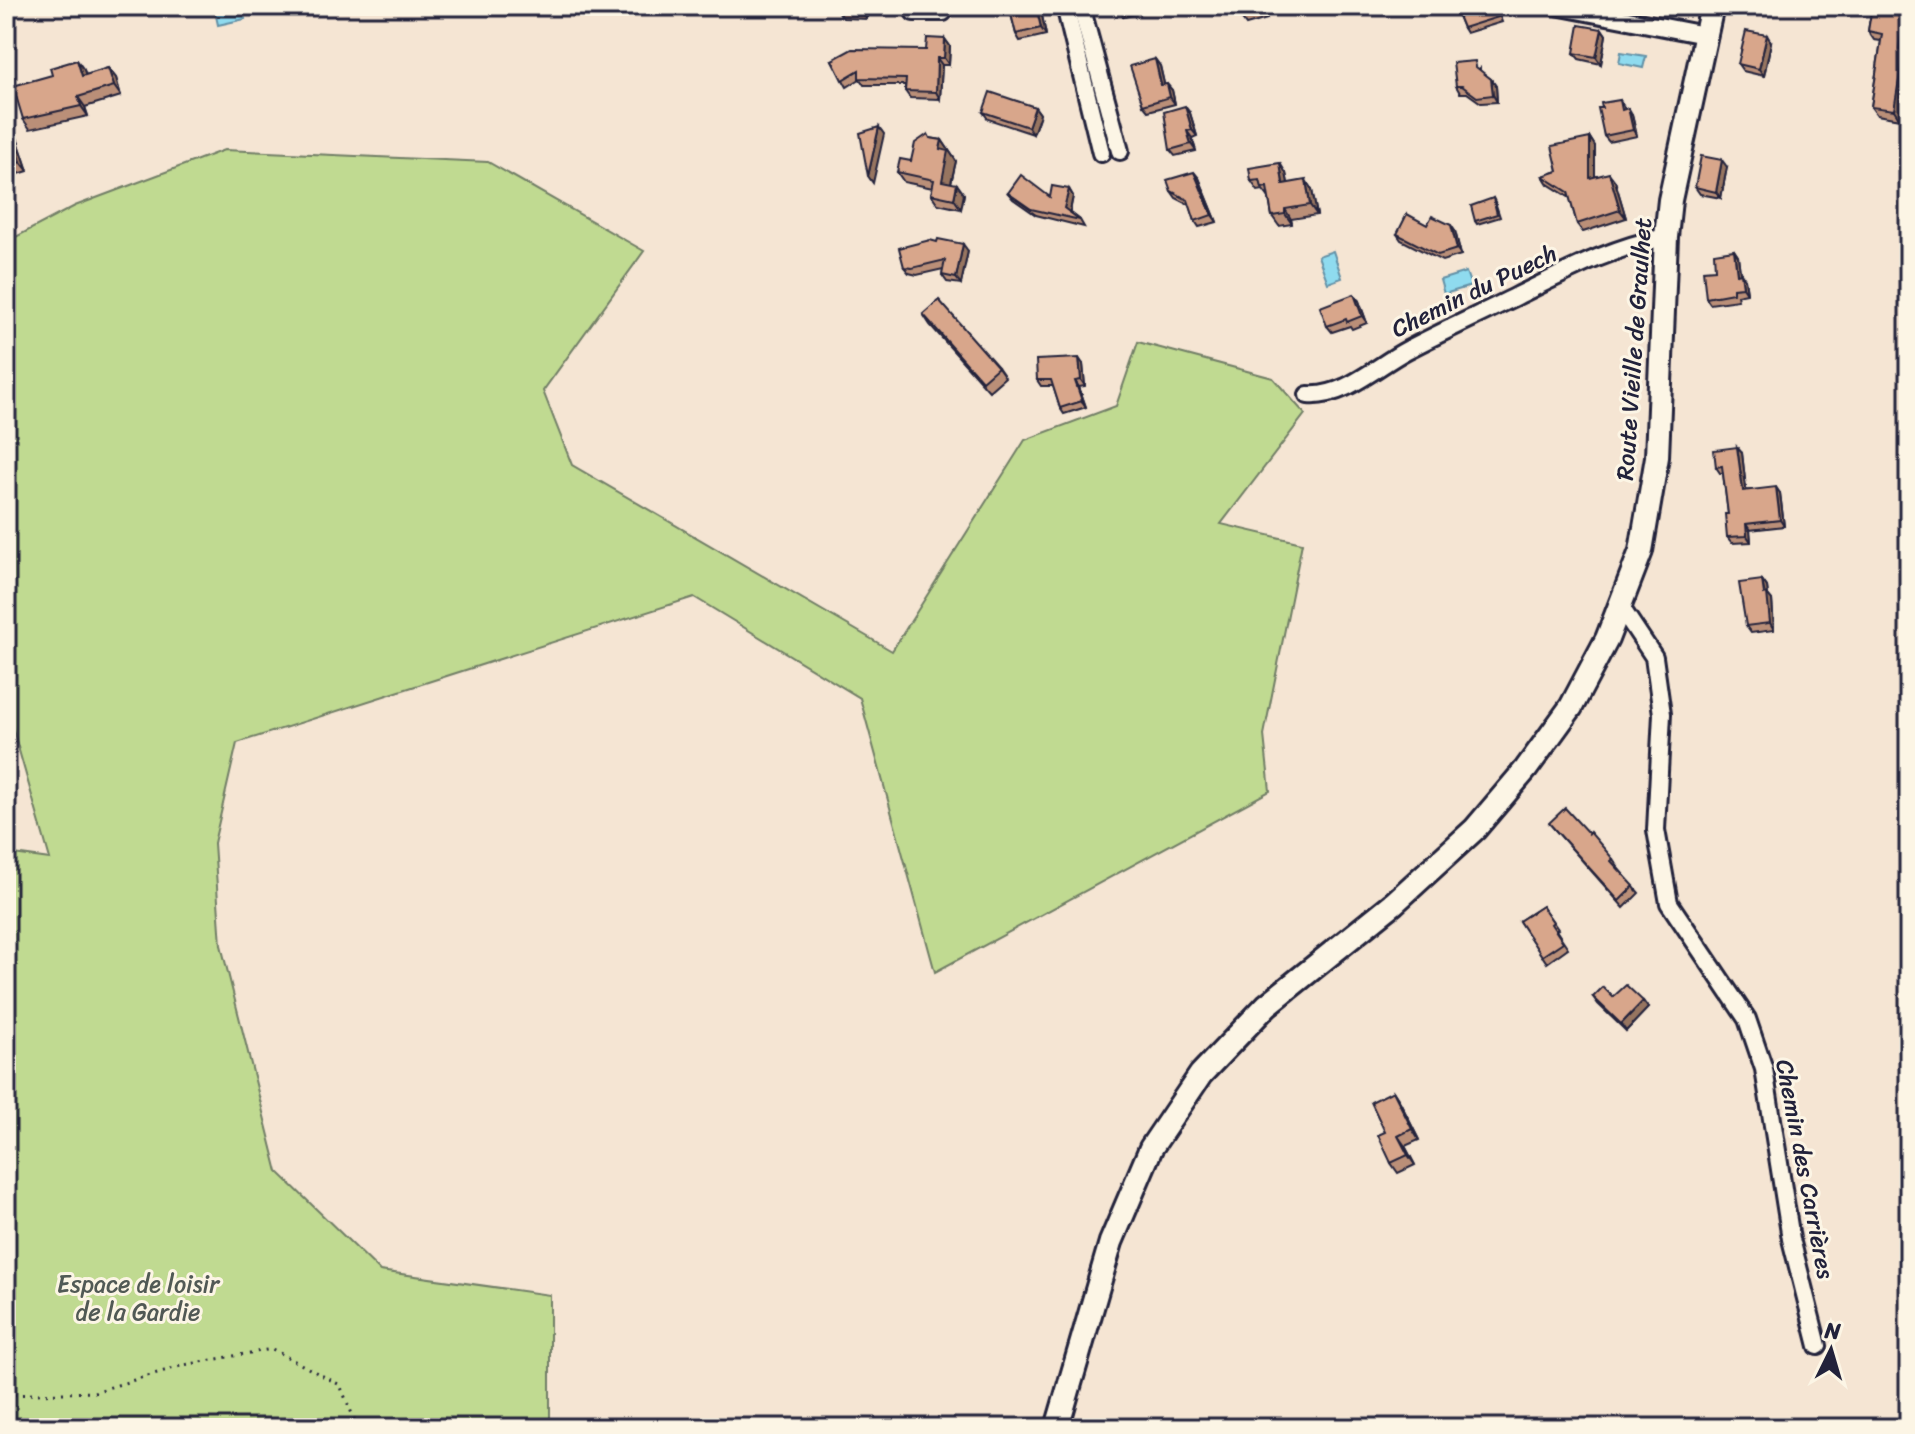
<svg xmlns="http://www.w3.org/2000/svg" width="1915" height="1434" font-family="Sriracha,sans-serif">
  <rect width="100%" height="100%" fill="#f5e5d3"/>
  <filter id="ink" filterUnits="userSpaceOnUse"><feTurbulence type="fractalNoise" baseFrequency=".0125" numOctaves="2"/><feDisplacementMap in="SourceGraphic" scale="16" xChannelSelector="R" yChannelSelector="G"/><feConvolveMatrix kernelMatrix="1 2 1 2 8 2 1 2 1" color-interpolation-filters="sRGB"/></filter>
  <g filter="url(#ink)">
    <polygon fill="#c0da91" stroke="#717e66" stroke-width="2" points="224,150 488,162 644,251 543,391 572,465 892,651 1025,440 1116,406 1138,342 1273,378 1305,414 1221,524 1302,543 1264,735 1270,791 935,972 860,698 694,597 237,743 214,843 221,945 278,1172 380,1271 550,1295 550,1428 6,1428 6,853 50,859 6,705 6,242 75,206"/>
    <g fill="#8fdbef" stroke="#6391a7" stroke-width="2">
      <polygon points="242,6 245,19 218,25 215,11"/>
      <polygon points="1621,52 1646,56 1643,68 1619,63"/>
      <polygon points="1333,251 1342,278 1328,283 1318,256"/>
      <polygon points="1466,272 1471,286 1444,294 1440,280"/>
    </g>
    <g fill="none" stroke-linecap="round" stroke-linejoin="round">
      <g stroke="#22223b" stroke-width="22">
        <g id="minor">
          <polyline points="1065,6 1101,153"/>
          <polyline points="1081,6 1120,151"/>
          <polyline points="1556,6 1705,35"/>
          <polyline points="914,12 943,12 943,6"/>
          <path d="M 1308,395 C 1344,398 1375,367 1407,350 C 1443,331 1481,314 1517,296 C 1566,272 1612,247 1666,237"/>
          <polyline points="1620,606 1654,657 1662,714 1656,830 1669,903 1747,1019 1764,1069 1791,1239 1818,1346"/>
        </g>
      </g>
      <g stroke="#22223b" stroke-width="28">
        <polyline id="secondary" points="1057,1428 1111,1242 1151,1148 1201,1074 1267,1005 1394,903 1475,829 1526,769 1571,707 1607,639 1641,551 1657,457 1666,237 1670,200 1712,6"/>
      </g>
      <polyline stroke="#22223b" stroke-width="3" stroke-dasharray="2 6" stroke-linecap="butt" points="6,1395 94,1392 184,1365 272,1349 340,1385 358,1428"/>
      <use href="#minor" stroke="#fcf5e5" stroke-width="16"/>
      <use href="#secondary" stroke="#fcf5e5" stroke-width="22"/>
    </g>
    <g fill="#ba8f78" stroke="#22223b" stroke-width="2">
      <polygon points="838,6 868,6 867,19 843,18 838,11"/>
      <polygon points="1009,6 1040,6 1046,35 1020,41 1016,34"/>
      <polygon points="1117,6 1150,6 1151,10 1124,17"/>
      <polygon points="1263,6 1267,19 1246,25 1241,18"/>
      <polygon points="1454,6 1496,6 1502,22 1466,33 1463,28"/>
      <polygon points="1872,6 1909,57 1900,119 1877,115 1871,107 1881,41 1874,40 1868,31"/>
      <polygon points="1602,29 1606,35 1601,64 1579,59 1574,53"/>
      <polygon points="945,39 950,46 949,65 942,65 940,99 910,98 905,91 905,85 864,85 860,79 847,87 832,60 926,50"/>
      <polygon points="1771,42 1764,76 1743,71 1738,64"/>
      <polygon points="1155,59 1160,66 1164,84 1172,90 1175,104 1148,111 1143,105"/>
      <polygon points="108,68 116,78 121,96 85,107 88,116 30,129 23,119 84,70 86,75"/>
      <polygon points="1480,68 1480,71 1491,79 1496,86 1497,102 1481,103 1467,93 1460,93 1456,86"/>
      <polygon points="1620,100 1625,109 1632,115 1637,136 1609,142 1604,136 1602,108"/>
      <polygon points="1035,107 1040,114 1033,134 988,119 983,112"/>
      <polygon points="1190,113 1197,136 1192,138 1196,151 1175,156 1170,150"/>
      <polygon points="9,126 16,135 28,171 6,178 6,127"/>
      <polygon points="930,138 942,140 956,161 951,183 964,194 961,209 938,204 931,194 933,188 904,182 897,172 911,161"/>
      <polygon points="1590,138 1595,146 1595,176 1615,181 1626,218 1583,232 1577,224 1570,198 1548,184 1543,176 1558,171"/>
      <polygon points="1727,167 1721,198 1700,194 1695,187"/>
      <polygon points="1286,173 1288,183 1312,190 1317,215 1291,219 1292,224 1279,226 1272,216 1269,198 1263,190 1258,191 1251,181"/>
      <polygon points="1199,178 1217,222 1199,227 1195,221 1190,205 1176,198 1171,191"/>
      <polygon points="1069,189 1073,196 1070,212 1080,220 1084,227 1036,215 1013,199 1008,193 1050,197"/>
      <polygon points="1493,198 1495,202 1500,217 1477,224 1475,221"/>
      <polygon points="1427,225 1455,231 1461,255 1442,261 1401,240 1397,234"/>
      <polygon points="1734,250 1738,256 1740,273 1745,279 1747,293 1737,295 1738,300 1710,304 1706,298 1715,269"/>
      <polygon points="968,251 961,284 947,282 942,275 943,269 917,275 909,273 904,267"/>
      <polygon points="1359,301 1367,323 1352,329 1350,326 1332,332 1327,326"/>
      <polygon points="923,314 998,367 1005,377 989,391 930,325"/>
      <polygon points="1083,364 1085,386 1079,387 1086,407 1064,414 1060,408 1053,386 1041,386 1037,380"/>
      <polygon points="1742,453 1746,490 1780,493 1784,526 1750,530 1751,542 1732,543 1727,537 1728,514 1723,473 1720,473 1716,467"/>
      <polygon points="1762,580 1767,587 1768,595 1772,600 1774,630 1751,633 1746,626"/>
      <polygon points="1549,823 1613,859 1618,866 1617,867 1639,893 1624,908"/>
      <polygon points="1542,906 1558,929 1556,930 1568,948 1547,963 1519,921"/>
      <polygon points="1593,997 1613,997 1643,1001 1648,1008 1626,1031 1598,1004"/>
      <polygon points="1393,1091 1400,1102 1419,1140 1405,1146 1415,1165 1398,1173 1391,1163 1385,1132"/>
    </g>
    <g fill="#977461" stroke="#22223b" stroke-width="2">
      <polygon points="863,6 868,6 867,19 862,12"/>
      <polygon points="1036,6 1040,6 1046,35 1041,28"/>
      <polygon points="1260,6 1263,6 1267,19 1262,12"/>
      <polygon points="1905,6 1909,6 1909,27 1905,52 1909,57 1909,61 1900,119 1894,110 1899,49"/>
      <polygon points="1602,29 1606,35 1601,64 1596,57"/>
      <polygon points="1767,35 1771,42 1764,76 1759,69"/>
      <polygon points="945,39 950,46 949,65 944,58"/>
      <polygon points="937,58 942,65 940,99 936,92"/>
      <polygon points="1155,59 1160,66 1166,92 1161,85"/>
      <polygon points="77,60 84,70 89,86 82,76"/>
      <polygon points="108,68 116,78 121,96 114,86"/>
      <polygon points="1491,79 1496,86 1497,102 1493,95"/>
      <polygon points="1167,84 1172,90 1175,104 1170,97"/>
      <polygon points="78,97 85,107 88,116 81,106"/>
      <polygon points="1185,106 1190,113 1197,136 1192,130"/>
      <polygon points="1035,107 1040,114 1033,134 1028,127"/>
      <polygon points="1628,108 1632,115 1637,136 1633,130"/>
      <polygon points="9,126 16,135 28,171 21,162"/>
      <polygon points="879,127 884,134 873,183 868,176"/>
      <polygon points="1187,131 1192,138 1196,151 1191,144"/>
      <polygon points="1590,138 1595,146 1595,186 1590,178"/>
      <polygon points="942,140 956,161 949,191 942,181 940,149"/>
      <polygon points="1722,160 1727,167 1721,198 1716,192"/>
      <polygon points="1280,163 1286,173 1290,194 1283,184"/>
      <polygon points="1194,172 1199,178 1217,222 1212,215"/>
      <polygon points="1609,173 1615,181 1626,218 1620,210"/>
      <polygon points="1306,180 1312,190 1317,215 1310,205"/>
      <polygon points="957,184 964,194 961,209 954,199"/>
      <polygon points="1069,189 1073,196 1069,215 1064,208"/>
      <polygon points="1285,209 1291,219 1292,224 1285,214"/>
      <polygon points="1451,225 1455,231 1461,255 1457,249"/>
      <polygon points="963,244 968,251 961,284 956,278"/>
      <polygon points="1734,250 1738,256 1741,280 1737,274"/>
      <polygon points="1741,273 1745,279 1747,293 1743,287"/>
      <polygon points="1354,294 1359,301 1367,323 1362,316"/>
      <polygon points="1079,358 1083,364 1085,386 1081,380"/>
      <polygon points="1075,381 1079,387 1086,407 1082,401"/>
      <polygon points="1737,447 1742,453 1747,497 1743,491"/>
      <polygon points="1776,487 1780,493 1784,526 1780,520"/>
      <polygon points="1746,524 1750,530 1751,542 1747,536"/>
      <polygon points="1762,580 1767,587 1768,595 1772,600 1774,630 1770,623"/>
      <polygon points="1643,1001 1648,1008 1626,1031 1621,1024"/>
      <polygon points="1393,1091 1400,1102 1419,1140 1412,1129"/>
      <polygon points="1398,1136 1405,1146 1415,1165 1408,1155"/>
    </g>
    <g fill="#d8a68b" stroke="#22223b" stroke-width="2">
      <polygon points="838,6 863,6 862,12 838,11"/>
      <polygon points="1009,6 1036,6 1041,28 1016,34"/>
      <polygon points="1117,6 1136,6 1119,10"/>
      <polygon points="1238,6 1260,6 1262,12 1241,18"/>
      <polygon points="1454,6 1494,6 1498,17 1463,28"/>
      <polygon points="1872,6 1905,6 1899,49 1904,50 1894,110 1871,107 1882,34 1868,31"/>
      <polygon points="1579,25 1602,29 1596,57 1574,53"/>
      <polygon points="1746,31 1767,35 1759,69 1738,64"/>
      <polygon points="927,38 945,39 944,58 937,58 936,92 905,91 906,79 859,78 859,70 842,80 832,60 852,49 926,50"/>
      <polygon points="1155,59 1161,85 1167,84 1170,97 1143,105 1130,66"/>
      <polygon points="77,60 82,76 108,68 114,86 78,97 81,106 23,119 13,86 52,75 50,68"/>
      <polygon points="1475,61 1476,67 1491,79 1493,95 1477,97 1462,86 1456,86 1453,63"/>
      <polygon points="990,92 1035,107 1028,127 983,112"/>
      <polygon points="1620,100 1622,110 1628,108 1633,130 1604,136 1598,108 1602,108 1601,103"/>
      <polygon points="1185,106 1192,130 1187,131 1191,144 1170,150 1164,112"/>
      <polygon points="9,126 21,162 6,167 6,127"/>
      <polygon points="879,127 868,176 860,133"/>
      <polygon points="928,134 930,138 942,140 940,149 948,151 942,181 957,184 954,199 931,194 934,180 897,172 900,159 911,161 915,143"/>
      <polygon points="1590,138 1590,178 1609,173 1620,210 1577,224 1568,192 1543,176 1558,171 1552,146"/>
      <polygon points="1701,156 1722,160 1716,192 1695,187"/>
      <polygon points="1280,163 1283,184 1306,180 1310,205 1285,209 1285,214 1272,216 1267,187 1262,188 1260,180 1251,181 1249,168"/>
      <polygon points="1194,172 1212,215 1195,221 1188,200 1171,191 1167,180"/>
      <polygon points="1021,175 1050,197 1052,186 1069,189 1064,208 1080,220 1031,209 1008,193"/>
      <polygon points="1493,198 1497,214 1475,221 1471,206"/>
      <polygon points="1407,214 1427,225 1432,216 1451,225 1457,249 1438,255 1397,234"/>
      <polygon points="938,239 963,244 956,278 942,275 945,260 912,268 904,267 899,248 930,240 937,242"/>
      <polygon points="1734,250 1737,274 1741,273 1743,287 1733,288 1733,293 1706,298 1703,270 1715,269 1714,253"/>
      <polygon points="1354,294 1362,316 1347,322 1346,319 1327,326 1320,307"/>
      <polygon points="939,300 998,367 982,381 923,314"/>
      <polygon points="1079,358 1081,380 1075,381 1082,401 1060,408 1051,380 1037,380 1036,360"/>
      <polygon points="1737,447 1743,491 1776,487 1780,520 1746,524 1747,536 1727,537 1725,514 1728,514 1722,466 1716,467 1714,450"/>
      <polygon points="1762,580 1764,594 1767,593 1770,623 1746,626 1739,583"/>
      <polygon points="1565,808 1589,834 1590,832 1613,859 1611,861 1634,886 1619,901 1549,823"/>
      <polygon points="1542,906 1553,922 1551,924 1563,942 1542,956 1519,921"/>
      <polygon points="1626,985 1643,1001 1621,1024 1593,997 1603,987 1613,997"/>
      <polygon points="1393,1091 1412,1129 1398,1136 1408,1155 1391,1163 1378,1135 1385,1132 1371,1102"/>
    </g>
  </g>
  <g text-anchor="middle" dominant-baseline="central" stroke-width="6" stroke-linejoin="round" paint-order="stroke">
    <g font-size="24" fill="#22223b" stroke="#fcf5e5">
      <text transform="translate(1474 291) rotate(-26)">Chemin du Puech</text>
      <text transform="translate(1634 349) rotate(-86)">Route Vieille de Graulhet</text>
      <text transform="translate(1805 1169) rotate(79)">Chemin des Carrières</text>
    </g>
    <g font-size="24" fill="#515955" stroke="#fcf5e5">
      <text x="138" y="1284">Espace de loisir<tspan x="138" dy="28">de la Gardie</tspan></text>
    </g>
  </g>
  <rect width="1915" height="1434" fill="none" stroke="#fcf5e5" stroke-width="32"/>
  <rect x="16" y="16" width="1883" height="1402" fill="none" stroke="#22223b" stroke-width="3" filter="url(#ink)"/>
  <g transform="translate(1831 1350) rotate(5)" stroke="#fcf5e5" stroke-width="6" paint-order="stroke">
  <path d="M0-6L14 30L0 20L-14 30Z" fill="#22223b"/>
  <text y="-12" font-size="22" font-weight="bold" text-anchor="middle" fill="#22223b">N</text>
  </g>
</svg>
